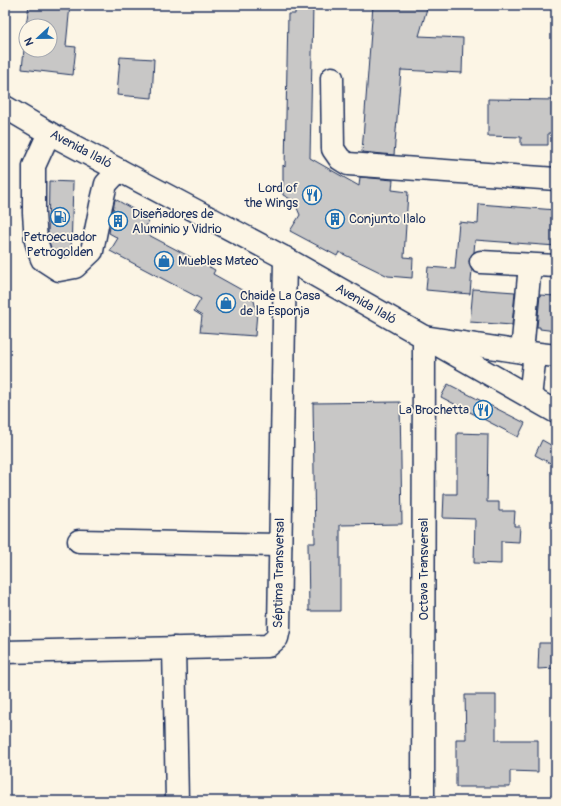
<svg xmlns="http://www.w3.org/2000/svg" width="561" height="806" font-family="Pangolin,sans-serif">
  <rect width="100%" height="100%" fill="#fcf5e5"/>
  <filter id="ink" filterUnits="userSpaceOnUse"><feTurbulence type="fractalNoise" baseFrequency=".025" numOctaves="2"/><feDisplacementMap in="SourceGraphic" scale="8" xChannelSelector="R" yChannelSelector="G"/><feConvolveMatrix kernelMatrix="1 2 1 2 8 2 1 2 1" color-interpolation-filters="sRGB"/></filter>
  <g filter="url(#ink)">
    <g fill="#c8c7c6" stroke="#1b2f5e">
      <polygon points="29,5 70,5 66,46 76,47 73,75 22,69 26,30 26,50 50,50 50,26 26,26"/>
      <polygon points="295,5 313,5 310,158 359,186 360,177 393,180 392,190 408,192 404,257 413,258 412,278 388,276 339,252 337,256 290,231 300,215 294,201 283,195 283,165 285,167 288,14 295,14"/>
      <polygon points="373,5 428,5 419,36 463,38 462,73 401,70 394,155 362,152"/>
      <polygon points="120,57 154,59 152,98 117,95"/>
      <polygon points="488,99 556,100 556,133 548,133 548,145 521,145 521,137 488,136"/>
      <polygon points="49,181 73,182 71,253 55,253 52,251 48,239"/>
      <polygon points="115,199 150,219 143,232 215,270 213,274 247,293 254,301 257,312 255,336 200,332 202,316 194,311 201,299 110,251 118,238 109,233"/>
      <polygon points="479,204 556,210 556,246 475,240 474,252 469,261 472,270 470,294 426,290 428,267 455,269 459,222 478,224"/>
      <polygon points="473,289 515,292 512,325 470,322"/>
      <polygon points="540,295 556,296 556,331 540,329 540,327 537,327"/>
      <polygon points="448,384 525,423 518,437 441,397"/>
      <polygon points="400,402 402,524 340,525 340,611 309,611 308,543 315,543 313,403"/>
      <polygon points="457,433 488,434 487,502 499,502 499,511 515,511 514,526 520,526 519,542 501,541 501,564 474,563 475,519 443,518 444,494 457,494"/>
      <polygon points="542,440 556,448 556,466 535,455"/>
      <polygon points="539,643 556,643 556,668 538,669"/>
      <polygon points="465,695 496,695 496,740 538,740 538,772 510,771 510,787 456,787 456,739 466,739"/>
    </g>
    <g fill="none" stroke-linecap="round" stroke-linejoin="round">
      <g stroke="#1b2f5e" stroke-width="25">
        <g id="minor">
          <polyline points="332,78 333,149 340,159 348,164 556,179"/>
          <polyline points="49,133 34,166 34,213 36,241 42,259 59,270 75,267 92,251 101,205 106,184 119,170"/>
          <polyline points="481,262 556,266"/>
          <polyline points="522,352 530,265"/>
          <polyline points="530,397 535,354"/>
          <polyline points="79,541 280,545"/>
          <polyline points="174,648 177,801"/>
          <polyline points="5,652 268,646 277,638 279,629 285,258"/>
          <polyline points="423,801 424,337 522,352 556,356"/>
        </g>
      </g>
      <g stroke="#1b2f5e" stroke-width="25">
        <polyline id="major" points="5,107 49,133 285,258 556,412"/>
      </g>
      <use href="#minor" stroke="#fcf5e5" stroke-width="22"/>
      <use href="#major" stroke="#fcf5e5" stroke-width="22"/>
    </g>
  </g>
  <defs>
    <g id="restaurant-ring" transform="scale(1)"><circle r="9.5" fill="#fcf5e5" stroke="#1f6fb2" stroke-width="1.5"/><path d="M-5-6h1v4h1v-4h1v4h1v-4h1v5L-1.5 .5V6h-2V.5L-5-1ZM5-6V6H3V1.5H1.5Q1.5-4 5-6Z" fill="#1f6fb2"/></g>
    <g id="fuel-ring" transform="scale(1)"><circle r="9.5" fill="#fcf5e5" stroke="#1f6fb2" stroke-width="1.5"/><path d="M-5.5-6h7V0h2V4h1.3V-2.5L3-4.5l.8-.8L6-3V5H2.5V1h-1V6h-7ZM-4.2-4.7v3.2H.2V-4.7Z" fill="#1f6fb2"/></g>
    <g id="building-ring" transform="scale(1)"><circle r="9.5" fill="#fcf5e5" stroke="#1f6fb2" stroke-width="1.5"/><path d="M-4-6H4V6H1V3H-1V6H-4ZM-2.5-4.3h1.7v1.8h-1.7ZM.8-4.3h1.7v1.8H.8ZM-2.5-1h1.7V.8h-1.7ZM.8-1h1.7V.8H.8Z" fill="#1f6fb2"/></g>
    <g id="shop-ring" transform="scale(1)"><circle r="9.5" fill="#fcf5e5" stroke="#1f6fb2" stroke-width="1.5"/><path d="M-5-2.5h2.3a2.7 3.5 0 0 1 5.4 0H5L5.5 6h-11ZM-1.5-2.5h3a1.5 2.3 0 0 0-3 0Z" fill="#1f6fb2"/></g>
  </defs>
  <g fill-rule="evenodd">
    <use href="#restaurant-ring" x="312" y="195"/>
    <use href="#fuel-ring" x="60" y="217"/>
    <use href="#building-ring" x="335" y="219"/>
    <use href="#building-ring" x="118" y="221"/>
    <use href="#shop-ring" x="164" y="261"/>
    <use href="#shop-ring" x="226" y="303"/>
    <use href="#restaurant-ring" x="483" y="410"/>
  </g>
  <g text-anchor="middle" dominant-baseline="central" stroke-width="3.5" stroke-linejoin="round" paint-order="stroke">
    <g font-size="13" fill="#1b2f5e" stroke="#fcf5e5">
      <text transform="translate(81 149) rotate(28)">Avenida Ilaló</text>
      <text transform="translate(366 304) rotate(30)">Avenida Ilaló</text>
      <text transform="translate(424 569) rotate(-90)">Octava Transversal</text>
      <text transform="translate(279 573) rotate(-89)">Séptima Transversal</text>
    </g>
    <g font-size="13" fill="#1b2f5e" stroke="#fcf5e5" text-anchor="start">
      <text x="298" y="188" text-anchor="end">Lord of<tspan x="298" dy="15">the Wings</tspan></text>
      <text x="132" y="214">Diseñadores de<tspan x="132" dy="15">Aluminio y Vidrio</tspan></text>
      <text x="349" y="219">Conjunto Ilalo</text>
      <text x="60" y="237" text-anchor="middle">Petroecuador<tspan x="60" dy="15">Petrogolden</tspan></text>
      <text x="178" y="261">Muebles Mateo</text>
      <text x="240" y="296">Chaide La Casa<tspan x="240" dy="15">de la Esponja</tspan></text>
      <text x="469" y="410" text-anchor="end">La Brochetta</text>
    </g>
  </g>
  <rect width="561" height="806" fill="none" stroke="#fcf5e5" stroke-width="20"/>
  <rect x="10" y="10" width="541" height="786" fill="none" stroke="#1b2f5e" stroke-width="1.5" filter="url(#ink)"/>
  <g transform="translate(38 38) rotate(248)"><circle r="19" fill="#fcf5e5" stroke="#a2a6af"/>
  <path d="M0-3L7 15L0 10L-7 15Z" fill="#1f6fb2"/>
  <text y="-6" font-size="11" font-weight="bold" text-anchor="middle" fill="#1b2f5e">N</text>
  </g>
</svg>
